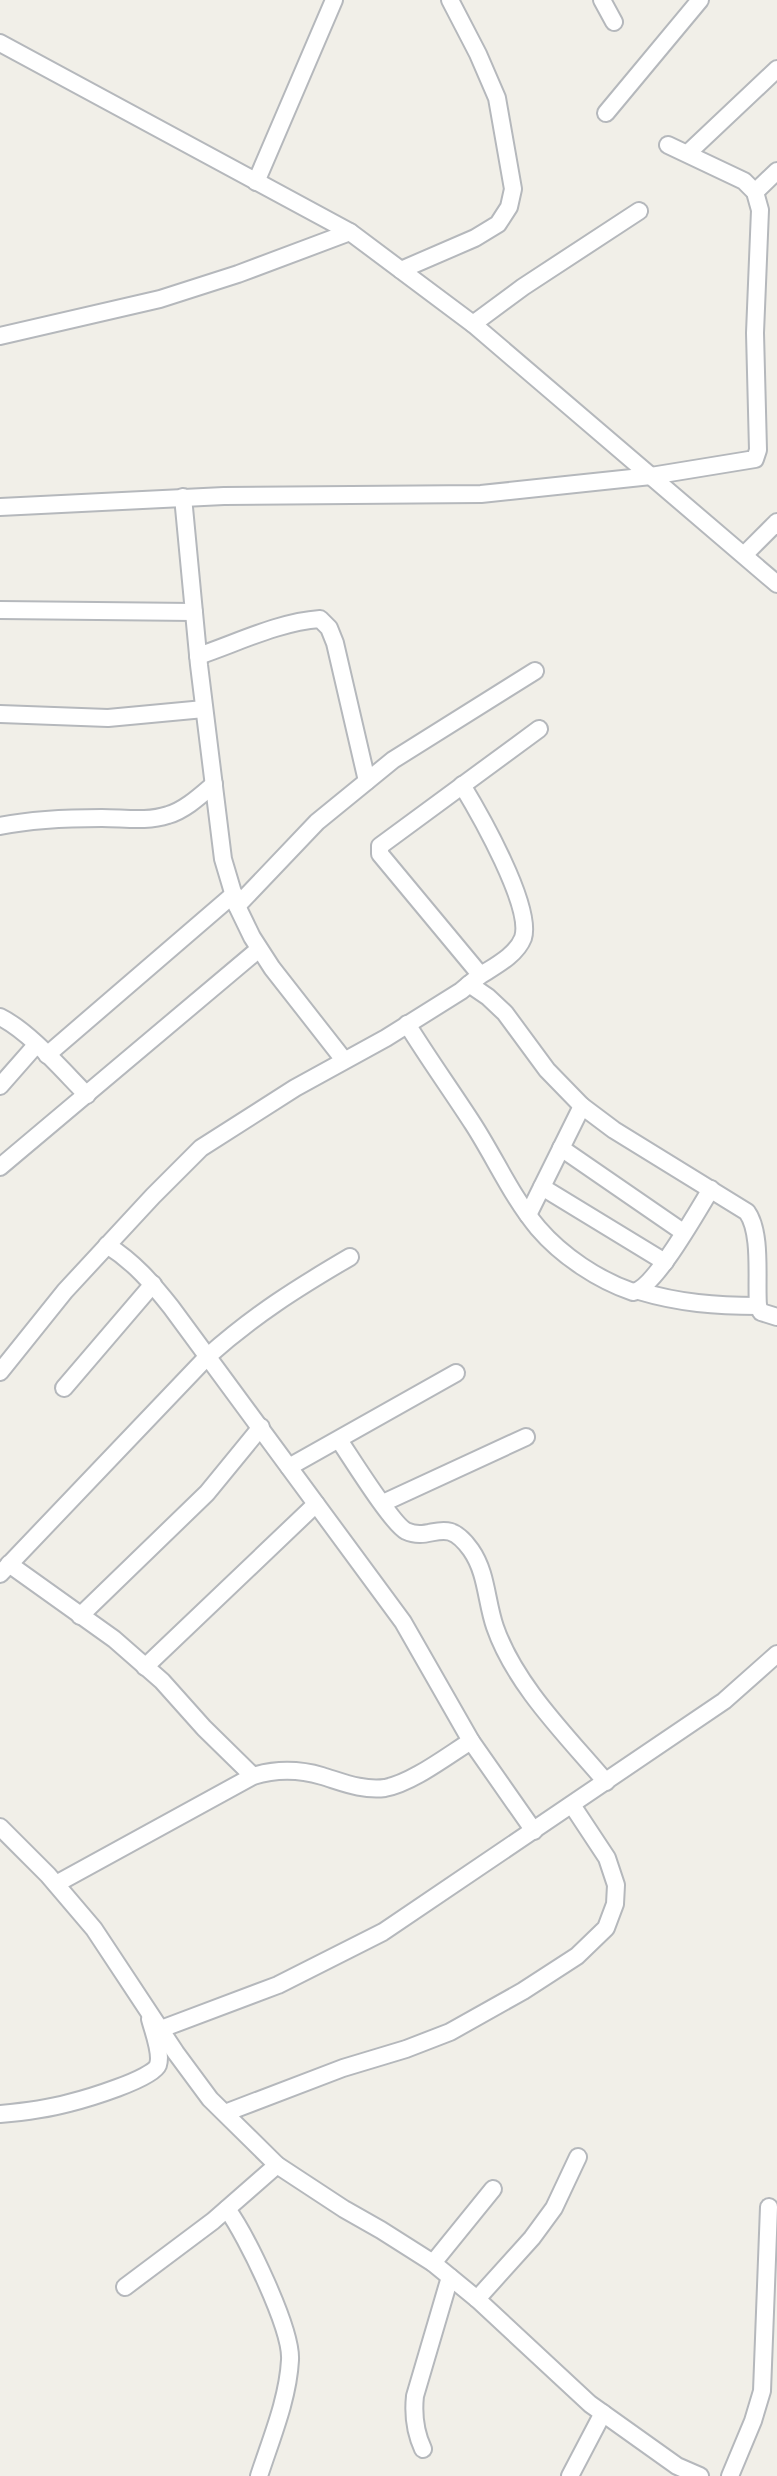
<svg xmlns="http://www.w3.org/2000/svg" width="777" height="2476" font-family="'Fira Sans Condensed',sans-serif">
  <rect width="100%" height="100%" fill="#f1efe8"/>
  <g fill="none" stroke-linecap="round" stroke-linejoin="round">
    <g stroke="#b5b8bc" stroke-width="20">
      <g id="minor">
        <polyline points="602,0 614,22"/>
        <polyline points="0,43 350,232 473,324 777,584"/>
        <polyline points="606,113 700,0"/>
        <polyline points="688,153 777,69"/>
        <polyline points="256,182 334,0"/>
        <polyline points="755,192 777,171"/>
        <polyline points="401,270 475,238 498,224 509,207 513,189 497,98 478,54 450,0"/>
        <polyline points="473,324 523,287 639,211"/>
        <polyline points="0,336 160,299 238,274 350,232"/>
        <polyline points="183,497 199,665 223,859 237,906 252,937 272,968 344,1060"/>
        <polyline points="0,507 224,496 481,494 651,476 755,459 758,450 755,333 760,210 755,192 744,181 668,145"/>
        <polyline points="744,555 777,522"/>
        <polyline points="0,610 194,612"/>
        <path d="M 198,656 C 237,643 278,622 320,619 L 329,628 L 335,643 L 367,781"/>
        <polyline points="0,714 108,718 204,709"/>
        <path d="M 462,785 C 479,813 533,907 523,938 C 516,956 493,967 478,977"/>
        <path d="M 0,826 C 34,819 68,818 102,818 C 124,818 147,822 168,815 C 185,810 200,796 214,784"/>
        <polyline points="237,906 317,822 393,760 535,671"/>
        <path d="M 469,984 L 488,997 L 505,1013 L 547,1070 L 582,1106 L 614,1130 L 747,1212 C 762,1233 756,1279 758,1306 L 761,1312 L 777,1317"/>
        <path d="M 0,1017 C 29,1031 63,1071 87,1095"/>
        <path d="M 407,1024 C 428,1058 451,1090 473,1124 C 495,1158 512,1197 538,1228 C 562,1256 598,1280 633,1292 C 654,1289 698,1210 711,1189"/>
        <polyline points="47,1055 234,894"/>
        <polyline points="0,1086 36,1045"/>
        <polyline points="561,1148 683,1232"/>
        <polyline points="0,1167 259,949"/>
        <polyline points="542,1187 665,1262"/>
        <polyline points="528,1215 582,1106"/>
        <path d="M 107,1245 C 134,1262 152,1283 171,1307 L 403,1622 L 471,1741 L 534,1831"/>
        <path d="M 639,1291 C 679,1303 716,1306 758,1306"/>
        <polyline points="0,1372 65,1291 153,1196 201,1148 295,1088 386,1038 461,991 478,977 478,972 380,854 380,846 539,729"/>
        <polyline points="64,1388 153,1284"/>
        <path d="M 339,1440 C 350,1456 392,1524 406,1531 C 432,1543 445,1513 471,1550 C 487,1573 486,1601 495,1627 C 515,1685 567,1736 606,1782"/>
        <polyline points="289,1467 456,1373"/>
        <polyline points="383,1503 526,1437"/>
        <polyline points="9,1564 114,1639 162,1681 204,1728 253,1776"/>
        <path d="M 0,1574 L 207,1357 C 254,1315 297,1288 350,1257"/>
        <polyline points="80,1616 207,1493 261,1427"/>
        <polyline points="145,1667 316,1504"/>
        <polyline points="0,1827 48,1875 94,1929 176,2053 210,2099 277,2165 344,2209 381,2230 433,2263 477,2299 590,2404 677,2466 700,2476"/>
        <path d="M 56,1884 L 253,1776 C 276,1769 298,1769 322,1776 C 342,1782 363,1791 385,1788 C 412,1783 447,1756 471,1741"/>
        <polyline points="161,2029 278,1985 383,1932 724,1701 777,1654"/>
        <polyline points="225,2113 343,2068 406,2049 450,2032 523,1991 577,1956 606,1928 615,1904 616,1885 607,1858 572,1805"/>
        <path d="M 0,2114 C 23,2112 47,2109 69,2103 C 85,2099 153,2079 158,2065 C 162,2053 153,2031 150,2019"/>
        <path d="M 227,2209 C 246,2235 292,2329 290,2360 C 288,2399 271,2439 259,2476"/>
        <polyline points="433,2263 493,2189"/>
        <polyline points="125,2287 213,2221 277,2165"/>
        <polyline points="477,2299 532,2238 554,2208 578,2157"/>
        <path d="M 423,2449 C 415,2432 413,2415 415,2396 L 450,2277"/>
        <polyline points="570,2476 603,2413"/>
        <polyline points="730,2476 753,2421 762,2391 769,2207"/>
      </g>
    </g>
    <use href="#minor" stroke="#fff" stroke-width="16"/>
  </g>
</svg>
